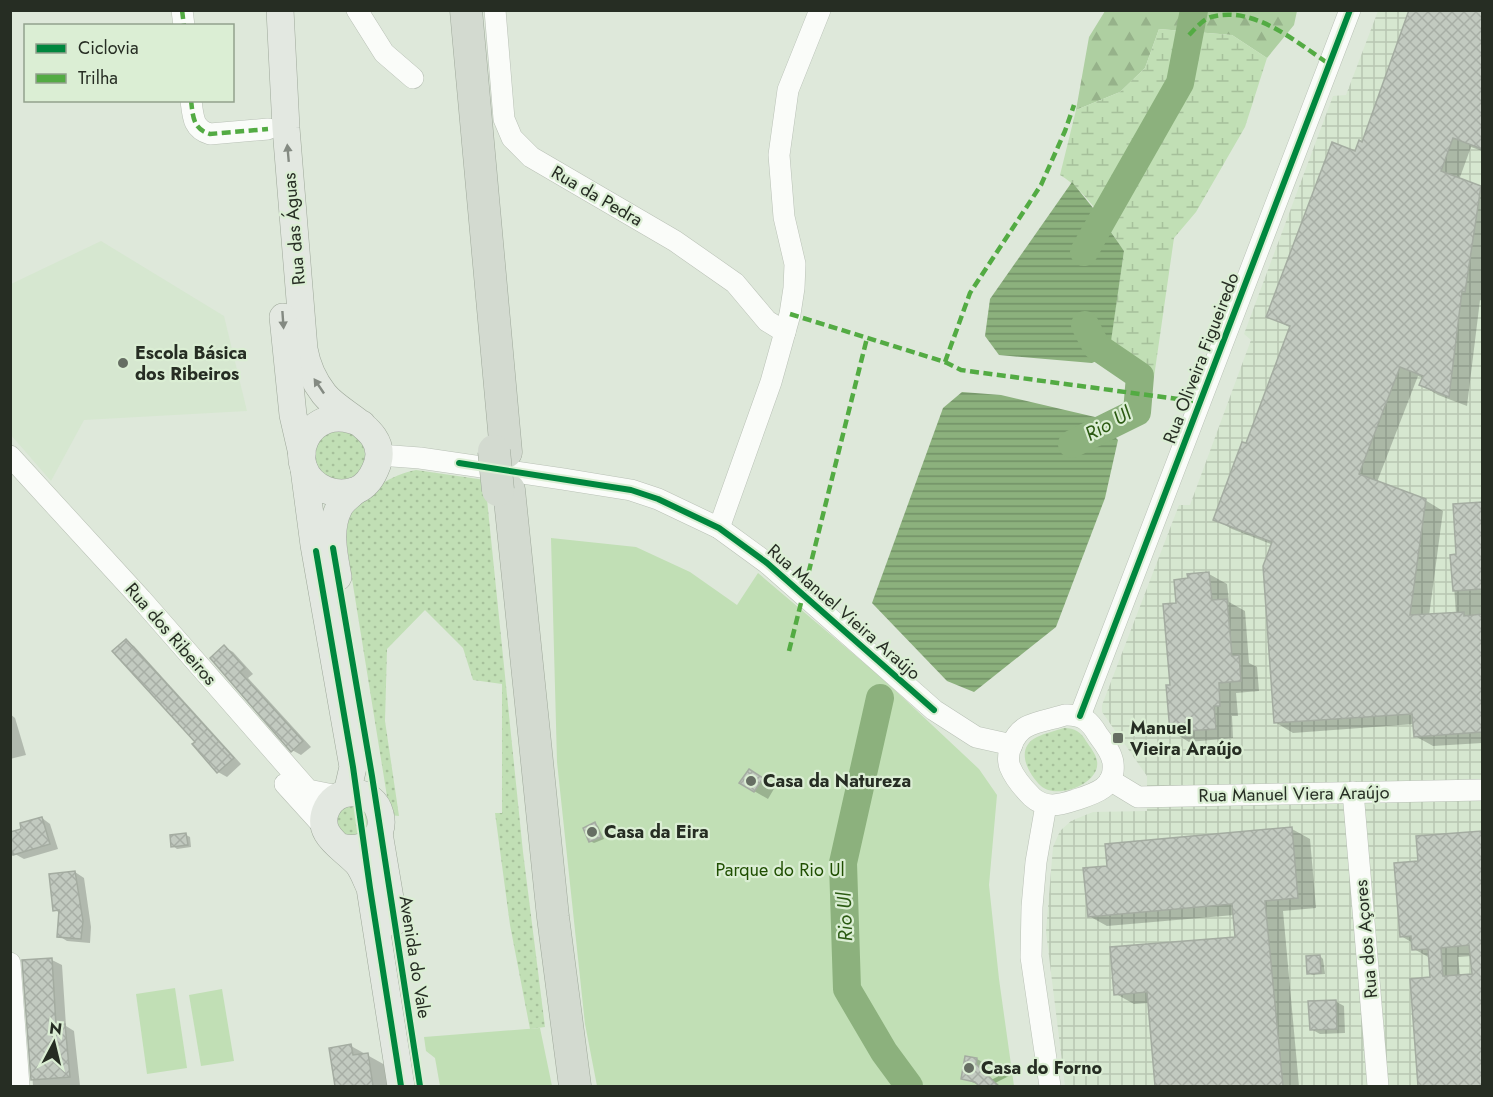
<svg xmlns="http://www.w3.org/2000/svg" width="1493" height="1097" font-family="Jost,sans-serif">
  <defs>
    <pattern id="industrial-grid" width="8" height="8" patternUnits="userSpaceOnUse" patternTransform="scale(1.5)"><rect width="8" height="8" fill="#d6e7d0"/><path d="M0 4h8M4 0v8" fill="none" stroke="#b8c6b2"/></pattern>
    <pattern id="grass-dots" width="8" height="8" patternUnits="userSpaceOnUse" patternTransform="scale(1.5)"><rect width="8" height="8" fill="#c1dfb5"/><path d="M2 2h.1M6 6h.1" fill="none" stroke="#a6c09b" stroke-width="1.8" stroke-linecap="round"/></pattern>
    <pattern id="forest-firs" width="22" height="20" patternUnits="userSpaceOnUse" patternTransform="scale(1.5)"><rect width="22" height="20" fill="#aecfa1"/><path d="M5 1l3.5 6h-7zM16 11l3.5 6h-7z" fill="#96b28a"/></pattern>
    <pattern id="wetland-marsh" width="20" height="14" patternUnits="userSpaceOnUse" patternTransform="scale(1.5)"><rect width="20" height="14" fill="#c1dfb5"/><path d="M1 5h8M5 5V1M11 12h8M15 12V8" fill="none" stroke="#a6c09b"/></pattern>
    <pattern id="water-rules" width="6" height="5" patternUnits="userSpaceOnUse" patternTransform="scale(1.5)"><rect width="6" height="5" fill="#8cb17d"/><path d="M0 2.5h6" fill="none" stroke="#729066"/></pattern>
    <pattern id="building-cross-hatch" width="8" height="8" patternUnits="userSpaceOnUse" patternTransform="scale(1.5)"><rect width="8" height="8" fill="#c2cac0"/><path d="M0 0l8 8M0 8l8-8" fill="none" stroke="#a7aea5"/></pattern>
  </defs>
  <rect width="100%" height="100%" fill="#dee8da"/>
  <polygon fill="#d6e7d0" points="101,241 224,316 247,411 84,420 51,481 11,435 11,284"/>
  <polygon fill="url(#industrial-grid)" points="1378,11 1482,11 1482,1086 1065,1086 1046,932 1053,847 1060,831 1071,821 1083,816 1093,812 1147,811 1147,776 1102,712 1102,705 1179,505 1190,505 1251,340 1244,334 1333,96 1346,95"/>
  <g fill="url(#grass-dots)">
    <circle cx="340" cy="455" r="25"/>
    <path d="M 416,470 L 485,480 L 523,852 L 545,1027 L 530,1029 L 510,925 L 495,813 L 502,813 L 502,684 L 473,680 L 463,648 L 425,610 L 387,649 L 385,721 L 399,816 L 390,815 L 343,523 C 358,497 386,476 416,470 Z"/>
    <path d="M 1064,728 C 1075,728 1081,732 1086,741 C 1090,747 1096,754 1097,761 C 1101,784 1056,800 1041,786 C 1028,774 1014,748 1037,737 C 1045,733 1055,731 1064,728 Z"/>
    <circle cx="352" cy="821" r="16"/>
  </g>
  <polygon fill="url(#forest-firs)" points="1105,11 1297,11 1294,25 1267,58 1232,35 1159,29 1145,68 1120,92 1076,110 1089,37"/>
  <path fill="url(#wetland-marsh)" d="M 1159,29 L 1232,35 L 1267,58 L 1245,127 L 1196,212 L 1174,238 L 1154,377 L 1109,352 L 1124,251 C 1106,225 1088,192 1060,175 L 1076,110 L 1120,92 L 1145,68 Z"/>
  <g fill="#c1dfb5">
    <polygon points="551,538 636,547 690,572 737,605 758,573 883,679 979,769 997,795 989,885 999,979 1014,1086 597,1086 585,1024 557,762"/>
    <polygon points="175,988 187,1068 147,1074 136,994"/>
    <polygon points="222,989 234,1061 201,1066 189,995"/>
    <polygon points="540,1028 552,1086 440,1086 435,1058 426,1051 424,1037"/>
  </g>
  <g fill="url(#water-rules)">
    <polygon points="1072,182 1102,219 1124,251 1109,355 1092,363 999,355 985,336 990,299"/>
    <polygon points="962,392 1001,395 1095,417 1118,440 1105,498 1056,627 974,692 947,681 872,603 943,408"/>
  </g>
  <g fill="#0003" fill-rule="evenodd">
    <polygon points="1411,10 1482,10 1482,151 1471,147 1459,180 1482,189 1482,301 1480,300 1467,406 1438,395 1421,385 1423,378 1418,376 1377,482 1425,500 1443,511 1429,616 1456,614 1452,556 1458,556 1454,505 1482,503 1482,743 1433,746 1415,736 1414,724 1293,733 1275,722 1273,545 1232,529 1215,519 1247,445 1291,328 1268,316 1356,153 1363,143"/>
    <polygon points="1209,574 1227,584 1229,602 1245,611 1249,663 1257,667 1259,691 1236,693 1238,716 1232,716 1233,738 1189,742 1171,731 1171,686 1178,604"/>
    <polygon points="126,641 134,646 241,764 227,777 218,772"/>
    <polygon points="224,647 233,652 253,674 248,678 311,747 301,755 292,750 212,658"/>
    <polygon points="10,714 15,718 26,755 10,759"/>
    <polygon points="749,771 775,787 768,799 754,791"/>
    <polygon points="42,818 50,824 58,849 24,859 15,854 23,830"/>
    <polygon points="595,824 598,826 604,839 594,843 590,841"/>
    <polygon points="1292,829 1310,839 1316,908 1283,911 1299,1086 1156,1086 1149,1003 1134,1004 1116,994 1236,938 1234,915 1107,926 1089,916 1109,867"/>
    <path d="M 1482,833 L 1482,1086 L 1420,1086 L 1411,980 L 1432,978 L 1430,958 L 1414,949 L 1413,943 L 1401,936 L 1419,862 L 1418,838 ZM 1472,956 L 1473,975 L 1460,976 L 1458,957 Z"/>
    <polygon points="186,835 190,837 191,847 177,849 173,846"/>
    <polygon points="75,872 84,878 91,927 90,943 67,941 59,936 60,913 55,910"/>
    <polygon points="1320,956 1323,959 1325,974 1312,975 1309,973"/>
    <polygon points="52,960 62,965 66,1026 74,1031 80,1086 33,1086 24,962"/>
    <polygon points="1335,1001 1344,1006 1345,1033 1320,1034 1311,1029"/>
    <polygon points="351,1046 394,1070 397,1086 336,1086 331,1049"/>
    <polygon points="967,1057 977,1059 986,1064 984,1071 1000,1086 981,1086 963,1078"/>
  </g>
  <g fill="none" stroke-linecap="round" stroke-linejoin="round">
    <polyline stroke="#8cb17d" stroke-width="4.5" points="984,1086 1012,1072"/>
    <g stroke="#8cb17d" stroke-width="28">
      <polyline points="1084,252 1180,83 1194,10"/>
      <polyline points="1072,444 1137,412 1140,376 1096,346 1085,325"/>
      <polyline points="880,698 843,863 847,989 884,1052 909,1086"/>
    </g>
  </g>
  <g fill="url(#building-cross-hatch)" stroke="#a4aca1" stroke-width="1.5" fill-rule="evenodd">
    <polygon points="1409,10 1482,10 1482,149 1453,138 1441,171 1481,186 1465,292 1462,291 1449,397 1419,385 1423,376 1400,367 1359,474 1426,499 1410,615 1464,612 1464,616 1482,614 1482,732 1414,737 1412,714 1274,723 1263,566 1272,542 1213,520 1242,442 1246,443 1290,326 1266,317 1332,142 1355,151 1359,140 1362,142"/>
    <polygon points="1482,502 1482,589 1453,591 1450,555 1456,554 1453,504"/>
    <polygon points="1209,572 1212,600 1227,599 1232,656 1239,655 1241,681 1219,683 1220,706 1214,706 1216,729 1170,732 1166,685 1170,685 1163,604 1176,603 1174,580 1188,578 1187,574"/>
    <polygon points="126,639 234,758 217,773 192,744 195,742 112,651"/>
    <polygon points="224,645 245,668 240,672 303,741 291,752 210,658"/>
    <polygon points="749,769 763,778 754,792 739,783"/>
    <polygon points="42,817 50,844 13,855 10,845 10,832 21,829 20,823"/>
    <polygon points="595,822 601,837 589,842 583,828"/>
    <polygon points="1292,827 1298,898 1265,901 1283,1086 1155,1086 1147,992 1114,995 1110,947 1235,937 1232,904 1088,917 1083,868 1107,866 1105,844"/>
    <path d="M 1482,831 L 1482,1086 L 1418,1086 L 1410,979 L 1430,977 L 1428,949 L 1412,950 L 1411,936 L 1400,937 L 1394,863 L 1418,861 L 1416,836 ZM 1469,945 L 1472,974 L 1443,976 L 1441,948 Z"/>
    <polygon points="186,833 188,845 171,847 170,835"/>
    <polygon points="75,871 83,921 81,939 57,937 59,910 53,911 49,874"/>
    <polygon points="1320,955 1321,973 1307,974 1306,956"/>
    <polygon points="52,958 56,1025 65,1024 70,1077 31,1080 22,960"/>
    <polygon points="1336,1000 1337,1029 1310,1030 1308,1001"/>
    <polygon points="351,1044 353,1055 368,1053 373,1086 335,1086 329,1048"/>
    <polygon points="965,1056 977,1058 976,1064 998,1086 979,1086 975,1082 961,1079"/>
  </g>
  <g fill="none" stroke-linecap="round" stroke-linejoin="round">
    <g stroke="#b9c1b6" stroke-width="22">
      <g id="minor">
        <polyline points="182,10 184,26"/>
        <polyline points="357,10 384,53 413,78"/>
        <polyline points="495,10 504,119 512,138 531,157 675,241 735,283 767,321 785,332"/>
        <path d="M 191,100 C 193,117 193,129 210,134 L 268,129"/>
        <polyline points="379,455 420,458 563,479 631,490 658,499 719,528 767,563 934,710 976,737 1012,745"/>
        <polyline points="10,456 141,599 308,790 338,796"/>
        <polyline points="719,528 771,382 790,314 794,288 795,264 784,217 779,155 788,90 820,10"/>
        <path d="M 1065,715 C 1082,714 1090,721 1098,735 C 1104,743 1112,753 1113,763 C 1116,788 1094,794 1075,800 C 1060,805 1045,809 1032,797 C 1025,790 1014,777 1010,767 C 1005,754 1014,734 1026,727 C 1037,721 1053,719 1065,715 Z"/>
        <polyline points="1080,716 1350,10"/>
        <polyline points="1110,780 1138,797 1482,790"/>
        <polyline points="285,784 324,827"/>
        <polyline points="1353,792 1378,1086"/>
        <polyline points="1046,805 1036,862 1032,907 1031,957 1050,1086"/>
        <polyline points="10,963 19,1086"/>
      </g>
    </g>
    <g stroke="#9ea89a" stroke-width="28">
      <g id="major">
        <path d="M 280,10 L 286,128 L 304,349 C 307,366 313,380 324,394 C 343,418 394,431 375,470 C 371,479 366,486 357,490 C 347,494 336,494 326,490 C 278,470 307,397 362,424"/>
        <polyline points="283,317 293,415 302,454"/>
        <polyline points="304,469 314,545 353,767 347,793"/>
        <path d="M 338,577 C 334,555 328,529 339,508 C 342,501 350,496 355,491"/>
        <polyline points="379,833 394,922"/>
        <path d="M 341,847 C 362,853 387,839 380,814 C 374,789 339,785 327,808 C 314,834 342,847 357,863 C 363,870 366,880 370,888 L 401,1086"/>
      </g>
    </g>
    <g stroke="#9ea89a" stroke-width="33">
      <g id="highway">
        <polyline points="466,10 506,452"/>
        <polyline points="509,490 553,917 575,1086"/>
      </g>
    </g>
    <use href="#minor" stroke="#fafcf9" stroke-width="21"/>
    <use href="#major" stroke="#e3e8e1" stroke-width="27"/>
    <use href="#highway" stroke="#d3dad0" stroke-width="32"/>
    <g stroke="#9ea89a" stroke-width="33" stroke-linecap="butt">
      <polyline id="highway-bridge" points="494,451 498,490"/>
    </g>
    <use href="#highway-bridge" stroke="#d3dad0" stroke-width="32"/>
    <g stroke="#53ab43" stroke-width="4.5" stroke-dasharray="9 4.5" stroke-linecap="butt">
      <polyline points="182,10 184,26"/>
      <path d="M 1189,35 C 1195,29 1203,19 1211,17 C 1254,5 1296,42 1329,64"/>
      <path d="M 191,100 C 193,117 193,129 210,134 L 268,129"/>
      <polyline points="790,314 945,362 970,293 1041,185 1065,131 1074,105"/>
      <polyline points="945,362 961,370 1200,402"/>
      <polyline points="789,651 867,338"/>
    </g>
    <g stroke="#dbeed4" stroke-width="10">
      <g id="cycleway">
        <polyline points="459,463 631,490 658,499 719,528 767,563 934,710"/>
        <polyline points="333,548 372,776 420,1086"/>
        <polyline points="316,551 353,767 370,888 401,1086"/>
        <polyline points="1080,716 1350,10"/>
      </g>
    </g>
    <use href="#cycleway" stroke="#00873e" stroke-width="6"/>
  </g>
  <defs><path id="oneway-solid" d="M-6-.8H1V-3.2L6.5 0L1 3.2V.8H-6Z" transform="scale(1.5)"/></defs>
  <g fill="#848a82">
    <use href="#oneway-solid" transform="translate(288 153) rotate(-95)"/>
    <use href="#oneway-solid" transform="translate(283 320) rotate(86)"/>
    <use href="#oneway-solid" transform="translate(319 386) rotate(-124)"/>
  </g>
  <g fill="#666e63" stroke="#dbeed4" stroke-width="2">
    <circle cx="123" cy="363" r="6"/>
    <rect x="1112" y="732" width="12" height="12" rx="3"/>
    <circle cx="751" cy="781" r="6"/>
    <circle cx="592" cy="832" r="6"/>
    <circle cx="969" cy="1068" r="6"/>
  </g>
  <g text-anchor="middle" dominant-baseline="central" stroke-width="4.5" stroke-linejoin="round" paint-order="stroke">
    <g font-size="18" fill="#262d23" stroke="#dbeed4">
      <text transform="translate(597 196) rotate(30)">Rua da Pedra</text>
      <text transform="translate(294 229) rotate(-95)">Rua das Águas</text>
      <text transform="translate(1201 358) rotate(-69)">Rua Oliveira Figueiredo</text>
      <text transform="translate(844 612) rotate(41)">Rua Manuel Vieira Araújo</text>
      <text transform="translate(171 634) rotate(49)">Rua dos Ribeiros</text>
      <text transform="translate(1294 794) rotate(-1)">Rua Manuel Viera Araújo</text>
      <text transform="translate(1366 939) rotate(-95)">Rua dos Açores</text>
      <text transform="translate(415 957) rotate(81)">Avenida do Vale</text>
    </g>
    <g font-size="18" font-weight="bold" fill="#262d23" stroke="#dbeed4" text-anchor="start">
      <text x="135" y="353">Escola Básica<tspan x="135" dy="21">dos Ribeiros</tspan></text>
      <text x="1130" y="728">Manuel<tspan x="1130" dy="21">Vieira Araújo</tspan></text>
      <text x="763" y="781">Casa da Natureza</text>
      <text x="604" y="832">Casa da Eira</text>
      <text x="981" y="1068">Casa do Forno</text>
    </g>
    <g font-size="18" fill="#1f4e01" stroke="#dbeed4">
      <text x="780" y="870">Parque do Rio Ul</text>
    </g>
    <g font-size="20" font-style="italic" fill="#2b5a12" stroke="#dbeed4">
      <text transform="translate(1108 424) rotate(-29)">Rio Ul</text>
      <text transform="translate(845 917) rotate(-92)">Rio Ul</text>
    </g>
  </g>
  <rect width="1493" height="1097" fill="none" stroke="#262d23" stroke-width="24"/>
  <rect x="24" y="24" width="210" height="78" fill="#dbeed4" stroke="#93a18d" stroke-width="1.5"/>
  <rect x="36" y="44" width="30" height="9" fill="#00873e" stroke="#93a18d" stroke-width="1.5"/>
  <text x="78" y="54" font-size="18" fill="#262d23">Ciclovia</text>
  <rect x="36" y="74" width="30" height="9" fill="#53ab43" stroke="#93a18d" stroke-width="1.5"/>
  <text x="78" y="84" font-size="18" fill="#262d23">Trilha</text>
  <g transform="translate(54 1043) rotate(7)" stroke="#dbeed4" stroke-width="4.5" paint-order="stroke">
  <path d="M0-4.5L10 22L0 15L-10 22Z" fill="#262d23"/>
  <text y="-9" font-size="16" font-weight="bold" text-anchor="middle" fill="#262d23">N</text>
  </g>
</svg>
